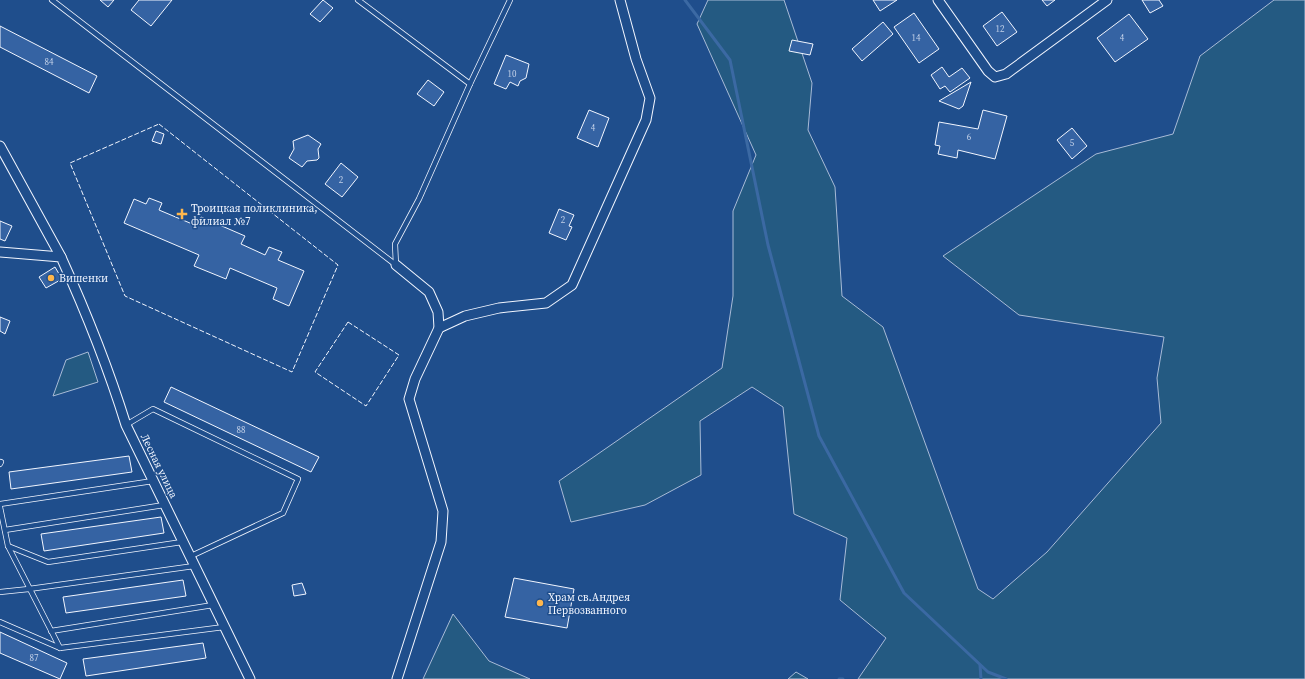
<svg xmlns="http://www.w3.org/2000/svg" width="1305" height="679" font-family="'Source Serif 4',serif">
  <rect width="100%" height="100%" fill="#1f4e8c"/>
  <g fill="#245a82" stroke="#a8bbd7">
    <polygon points="708,0 784,0 812,83 808,130 835,187 842,296 883,327 978,589 993,599 1047,552 1161,423 1157,378 1164,337 1019,315 943,256 1096,154 1173,134 1200,56 1274,0 1305,0 1305,679 858,679 886,638 840,600 847,538 794,514 783,407 752,387 700,421 701,475 645,505 571,522 559,481 722,368 733,296 733,211 756,155 697,24"/>
    <polygon points="88,352 98,382 53,396 66,360"/>
    <polygon points="453,614 489,661 530,679 423,679"/>
    <polygon points="796,672 808,679 788,679"/>
  </g>
  <g fill="none" stroke-linecap="round" stroke-linejoin="round">
    <g stroke="#3b69a3" stroke-width="3">
      <polyline points="685,0 730,60 768,245 819,436 904,593 988,672 1006,679"/>
      <polyline points="980,665 981,679"/>
      <polyline points="839,679 843,679"/>
    </g>
  </g>
  <g fill="#3563a3" stroke="#f2f6ff">
    <polygon points="100,0 114,0 108,7"/>
    <polygon points="139,0 172,0 151,26 131,10"/>
    <polygon points="323,0 333,8 320,22 310,14"/>
    <polygon points="873,0 897,0 880,11"/>
    <polygon points="1042,0 1055,0 1047,6"/>
    <polygon points="1142,0 1159,0 1163,6 1150,13"/>
    <polygon points="1002,12 1017,32 997,46 983,26"/>
    <polygon points="914,13 939,49 919,63 894,27"/>
    <polygon points="1129,14 1148,39 1115,62 1097,38"/>
    <polygon points="883,22 893,34 862,61 852,49"/>
    <polygon points="0,26 97,76 89,93 0,47"/>
    <polygon points="792,40 813,44 810,55 789,51"/>
    <polygon points="506,55 529,64 526,78 520,81 518,86 510,82 506,89 494,84"/>
    <polygon points="942,67 949,77 962,68 970,78 950,92 945,86 940,89 931,75"/>
    <polygon points="428,80 444,92 434,106 417,94"/>
    <polygon points="971,82 963,106 959,109 939,101"/>
    <polygon points="589,110 609,118 598,147 577,138"/>
    <polygon points="983,110 1007,116 995,159 958,150 957,158 938,154 940,146 935,145 939,122 978,129"/>
    <polygon points="1072,128 1087,146 1072,159 1057,140"/>
    <polygon points="156,131 164,134 161,144 152,141"/>
    <polygon points="308,135 321,144 318,149 319,158 317,160 307,161 302,167 289,158 294,149 293,141"/>
    <polygon points="341,163 358,177 342,197 325,184"/>
    <polygon points="149,198 162,203 159,210 197,226 201,217 245,236 241,244 265,255 269,247 282,252 278,260 304,271 289,306 273,299 277,288 230,268 226,279 194,266 199,255 124,223 134,199 146,204"/>
    <polygon points="559,209 574,215 569,226 572,227 566,240 549,233"/>
    <polygon points="0,221 12,226 5,241 0,239"/>
    <polygon points="55,267 62,279 46,288 39,277"/>
    <polygon points="0,317 10,321 5,334 0,331"/>
    <polygon points="171,387 319,457 311,472 164,402"/>
    <polygon points="129,456 132,472 11,489 9,472"/>
    <polygon points="161,517 164,533 44,551 41,534"/>
    <polygon points="514,578 574,589 567,628 505,617"/>
    <polygon points="183,580 186,596 66,613 63,597"/>
    <polygon points="302,583 306,594 294,596 292,585"/>
    <polygon points="0,632 67,663 60,679 0,653"/>
    <polygon points="203,643 206,658 86,676 83,659"/>
  </g>
  <g fill="none" stroke-linecap="round" stroke-linejoin="round">
    <g stroke="#f2f6ff" stroke-width="6">
      <g id="lane">
        <polyline points="52,0 396,265"/>
        <polyline points="358,0 470,84"/>
        <polyline points="396,265 395,244 419,199 470,84 510,0"/>
        <polyline points="126,425 153,409 298,479 283,513 189,557"/>
        <polyline points="0,464 1,462"/>
        <polyline points="0,504 153,481"/>
        <polyline points="0,507 8,546 60,648"/>
        <polyline points="5,530 164,505"/>
        <polyline points="8,546 48,562 182,542"/>
        <polyline points="0,592 29,589 194,566"/>
        <polyline points="0,622 60,648 224,627"/>
        <polyline points="51,631 213,605"/>
      </g>
    </g>
    <g stroke="#f2f6ff" stroke-width="11">
      <g id="street">
        <polyline points="938,0 988,71 995,77 1006,74 1107,0"/>
        <polyline points="0,146 61,257"/>
        <path d="M 0,252 L 61,257 C 86,312 108,367 126,425 L 250,679"/>
        <polyline points="396,265 429,292 438,312 439,328 415,379 409,399 443,511 441,542 397,679"/>
        <polyline points="439,328 465,316 499,308 546,303 572,285 646,120 650,98 636,59 620,0"/>
      </g>
    </g>
    <use href="#lane" stroke="#1f4e8c" stroke-width="4.5"/>
    <use href="#street" stroke="#1f4e8c" stroke-width="9"/>
    <g stroke="#f2f6ff" stroke-width="1" stroke-dasharray="5 2" stroke-linecap="butt">
      <polygon points="159,124 338,265 292,372 125,296 70,163"/>
      <polygon points="348,322 399,355 366,406 315,372"/>
    </g>
  </g>
  <g fill="#ffb74d" stroke="#1f4e8c" stroke-width="1.5">
    <path d="M180 208h4v4h4v4h-4v4h-4v-4h-4v-4h4z"/>
    <circle cx="51" cy="278" r="4"/>
    <circle cx="540" cy="603" r="4"/>
  </g>
  <g text-anchor="middle" dominant-baseline="central" stroke-width="3" stroke-linejoin="round" paint-order="stroke">
    <g font-size="9" fill="#c3d1e8">
      <text x="1000" y="29">12</text>
      <text x="916" y="38">14</text>
      <text x="1122" y="38">4</text>
      <text x="49" y="62">84</text>
      <text x="512" y="74">10</text>
      <text x="593" y="128">4</text>
      <text x="969" y="137">6</text>
      <text x="1072" y="143">5</text>
      <text x="341" y="180">2</text>
      <text x="563" y="220">2</text>
      <text x="241" y="430">88</text>
      <text x="34" y="658">87</text>
    </g>
    <g font-size="11" fill="#f2f6ff" stroke="#1f4e8c" text-anchor="start">
      <text x="191" y="208">Троицкая поликлиника,<tspan x="191" dy="13">филиал №7</tspan></text>
      <text x="59" y="278">Вишенки</text>
      <text x="548" y="597">Храм св.Андрея<tspan x="548" dy="13">Первозванного</tspan></text>
    </g>
    <g font-size="11" fill="#f2f6ff" stroke="#1f4e8c">
      <text transform="translate(159 466) rotate(64)">Лесная улица</text>
    </g>
  </g>
</svg>
